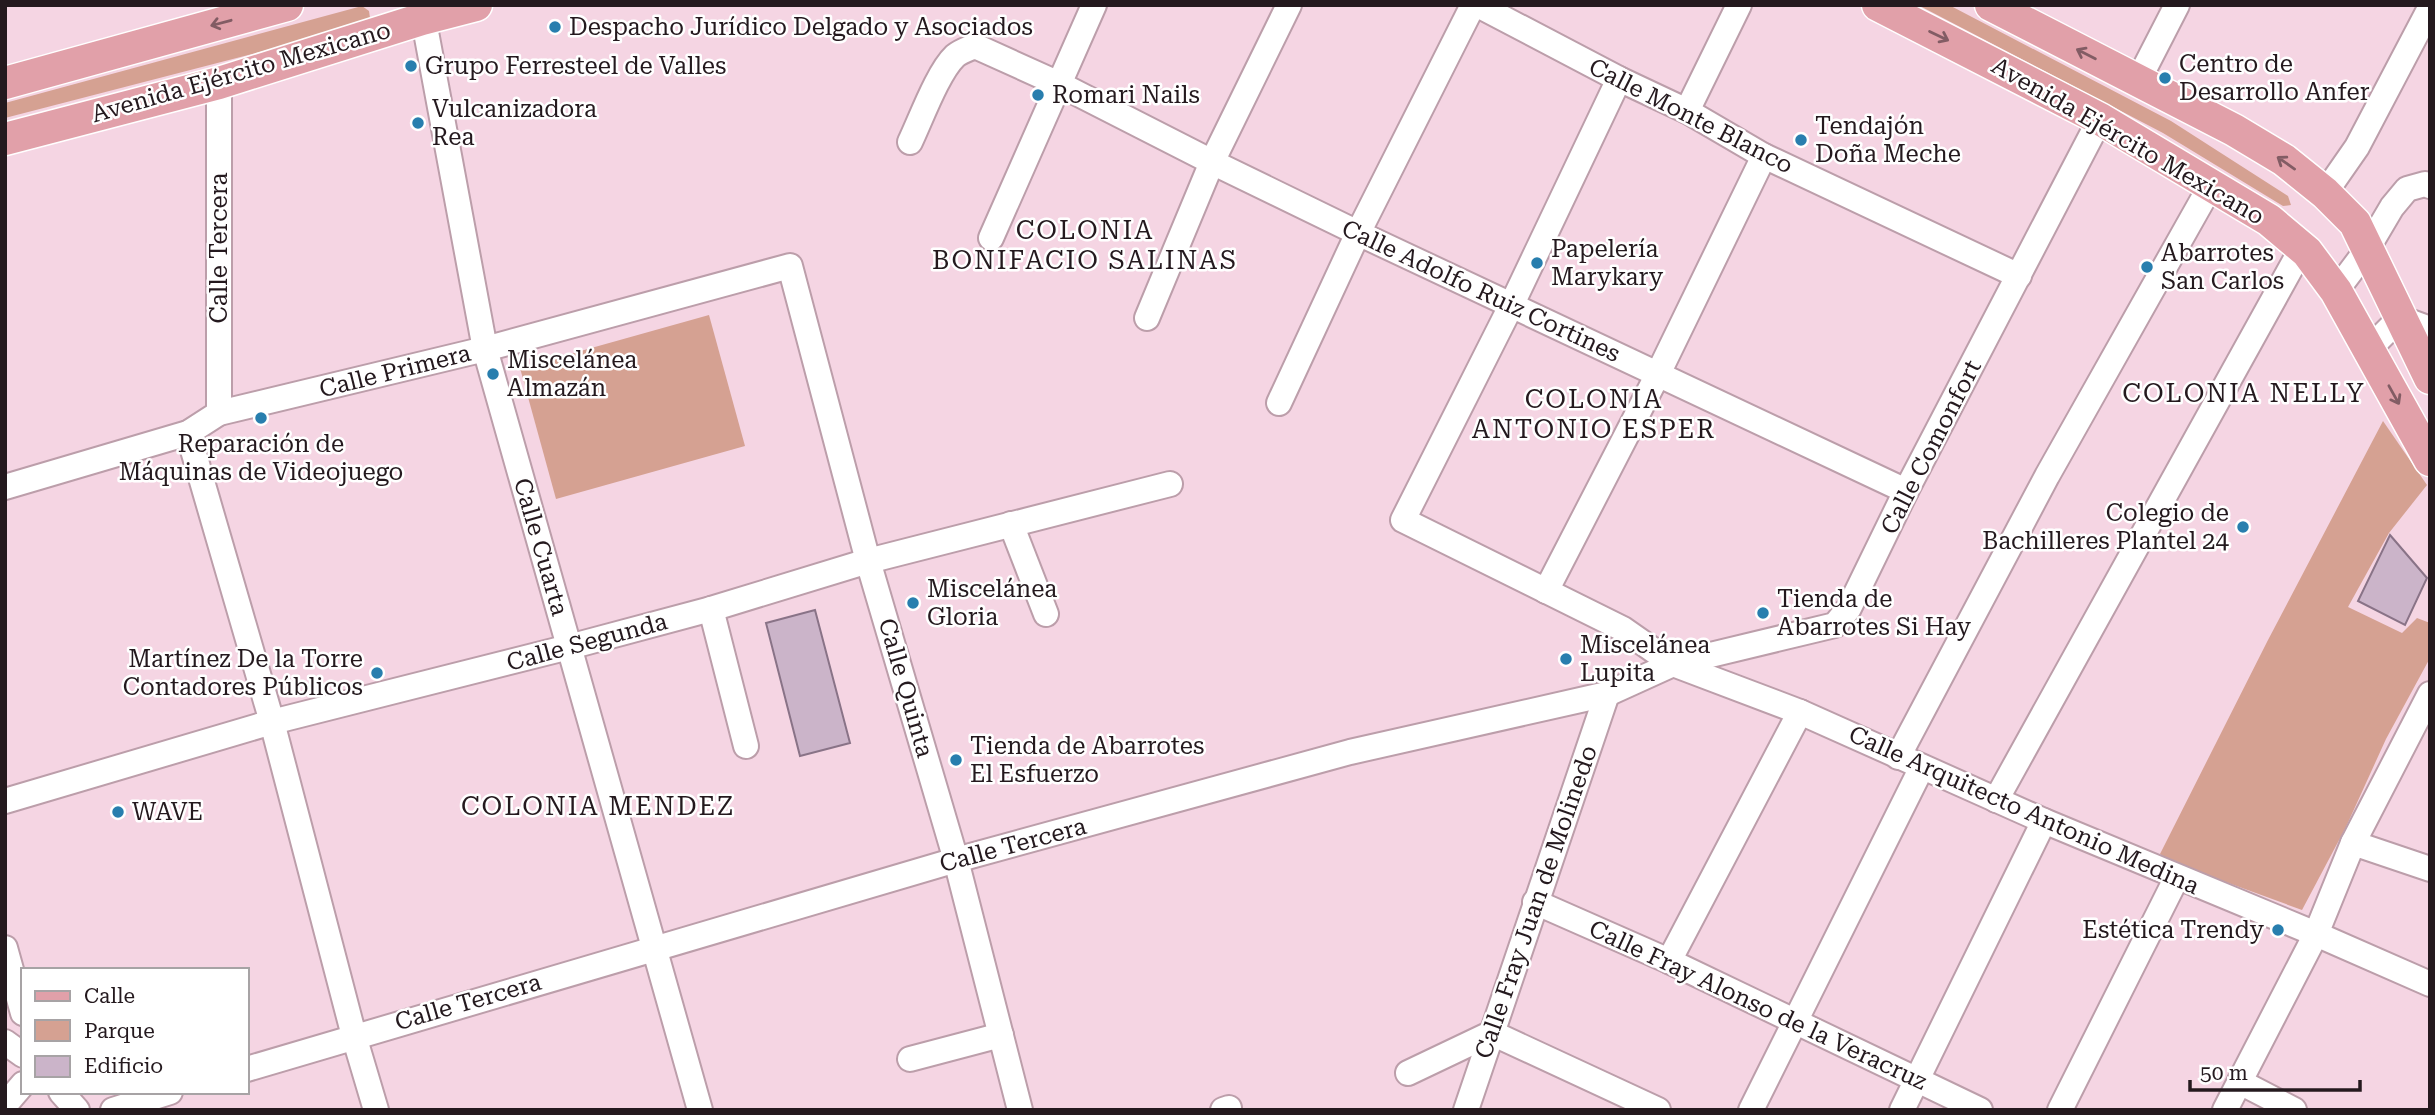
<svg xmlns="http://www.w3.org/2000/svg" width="2435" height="1115" font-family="'Roboto Serif',serif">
  <rect width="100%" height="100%" fill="#f5d5e3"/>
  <g fill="#d5a192">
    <polygon points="1918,5 1949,5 2171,121 2288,196 2291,205 2283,206 2163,133"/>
    <polygon points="362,6 369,11 370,18 364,25 5,118 5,103"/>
    <polygon points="709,315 745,446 556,499 520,368"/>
    <polygon points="2383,421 2427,485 2389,533 2348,607 2402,633 2417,618 2430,623 2430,658 2386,739 2346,827 2302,910 2171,862 2160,854 2268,640"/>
  </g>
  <g fill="#cbb4c9" stroke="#897387" stroke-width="2">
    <polygon points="2390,535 2427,578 2405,625 2358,601"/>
    <polygon points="815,610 850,743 800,756 766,623"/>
  </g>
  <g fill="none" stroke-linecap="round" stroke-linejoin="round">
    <g stroke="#bc9eaa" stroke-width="28">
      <g id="minor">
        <polyline points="421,5 485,349 700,1110"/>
        <polyline points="1478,5 1619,79 1687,111 1764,156 2019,276"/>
        <polyline points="1619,79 1512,304 1403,520 1623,629 1673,664 1800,712 2044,821 2316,934 2430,984"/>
        <polyline points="2138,81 2177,5"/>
        <polyline points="1687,111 1739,5"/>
        <path d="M 910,142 C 921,119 938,72 955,56 C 961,51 968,49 975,46 L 1059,84 L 1212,162 L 1358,233 L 1906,491"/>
        <polyline points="2325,193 2357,147 2430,8"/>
        <polyline points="991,238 1094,5"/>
        <polyline points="2336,291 2366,251 2392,207 2407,189 2425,184 2430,186"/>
        <polyline points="1147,318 1212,162 1289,5"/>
        <polyline points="2369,349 2400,318 2430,329"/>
        <polyline points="1279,403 1358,233 1473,5"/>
        <polyline points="219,413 219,83"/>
        <polyline points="188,433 272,722 354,1036 376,1110"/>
        <polyline points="5,487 188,433 219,413 485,349 790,266 868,561 956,860 1020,1110"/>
        <polyline points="1011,524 1046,614"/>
        <polyline points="1546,591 1657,376 1764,156"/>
        <polyline points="711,609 746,746"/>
        <polyline points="1898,757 2047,476 2211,185"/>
        <polyline points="1996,800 2302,248"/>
        <polyline points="5,801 272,722 569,647 711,609 868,561 1170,484"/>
        <polyline points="2353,843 2430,869"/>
        <polyline points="1535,902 1669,961 1980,1110"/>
        <polyline points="5,948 23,1013"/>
        <polyline points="1669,961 1800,712"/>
        <polyline points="5,1042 23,1055"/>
        <polyline points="910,1059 1001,1035"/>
        <polyline points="247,1069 956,860 1350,752 1607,694 1673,664 1835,625 1849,608 1906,491 2100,119"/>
        <polyline points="1408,1073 1492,1033 1658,1110"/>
        <polyline points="2240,1082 2294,1110"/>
        <polyline points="61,1092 77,1110"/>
        <polyline points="5,1105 23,1084"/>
        <polyline points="113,1110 170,1092"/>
        <polyline points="1223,1110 1229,1108"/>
        <polyline points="1466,1110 1607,694"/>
        <polyline points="1751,1110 1922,767"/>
        <polyline points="1902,1110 2044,821"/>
        <polyline points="2060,1110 2177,877"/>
        <polyline points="2225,1110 2316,934 2353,843 2430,694"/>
      </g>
    </g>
    <g stroke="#fff" stroke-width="35">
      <g id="major">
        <polyline points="1878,5 2100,119 2269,220 2307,252 2336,291 2430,460"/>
        <polyline points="1991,5 2234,130 2284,160 2325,193 2355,223 2430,378"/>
        <polyline points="5,83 287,5"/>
        <polyline points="5,139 219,83 422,19 476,5"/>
      </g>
    </g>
    <use href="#minor" stroke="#fff" stroke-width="24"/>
    <use href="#major" stroke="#e1a0a9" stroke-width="32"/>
  </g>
  <defs><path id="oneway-shaft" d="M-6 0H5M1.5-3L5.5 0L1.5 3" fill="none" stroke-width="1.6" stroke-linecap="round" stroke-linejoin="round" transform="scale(1.75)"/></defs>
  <g stroke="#825c64">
    <use href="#oneway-shaft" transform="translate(221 23) rotate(165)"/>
    <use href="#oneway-shaft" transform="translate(1939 36) rotate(26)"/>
    <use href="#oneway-shaft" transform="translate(2086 54) rotate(-153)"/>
    <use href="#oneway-shaft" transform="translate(2286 163) rotate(-145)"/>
    <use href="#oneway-shaft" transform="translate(2394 395) rotate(61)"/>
  </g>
  <g fill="#287eae" stroke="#fff" stroke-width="2.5">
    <circle cx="555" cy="27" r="7"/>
    <circle cx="411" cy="66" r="7"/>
    <circle cx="2165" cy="78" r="7"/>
    <circle cx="1038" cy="95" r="7"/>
    <circle cx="418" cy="123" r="7"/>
    <circle cx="1801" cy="140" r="7"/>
    <circle cx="1537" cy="263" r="7"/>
    <circle cx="2147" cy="267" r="7"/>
    <circle cx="493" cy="374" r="7"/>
    <circle cx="261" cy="418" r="7"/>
    <circle cx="2243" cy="527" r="7"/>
    <circle cx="913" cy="603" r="7"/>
    <circle cx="1763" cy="613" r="7"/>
    <circle cx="1566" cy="659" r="7"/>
    <circle cx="377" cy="673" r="7"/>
    <circle cx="956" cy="760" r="7"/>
    <circle cx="118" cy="812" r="7"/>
    <circle cx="2278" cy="930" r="7"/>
  </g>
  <g text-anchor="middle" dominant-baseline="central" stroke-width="5" stroke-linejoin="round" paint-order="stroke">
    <g font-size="24" fill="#24191e" stroke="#fff" text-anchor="start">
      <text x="569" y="27">Despacho Jurídico Delgado y Asociados</text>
      <text x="2179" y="64">Centro de<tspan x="2179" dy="28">Desarrollo Anfer</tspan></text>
      <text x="425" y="66">Grupo Ferresteel de Valles</text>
      <text x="1052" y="95">Romari Nails</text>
      <text x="432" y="109">Vulcanizadora<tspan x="432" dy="28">Rea</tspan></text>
      <text x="1815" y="126">Tendajón<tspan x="1815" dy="28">Doña Meche</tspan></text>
      <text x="1551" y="249">Papelería<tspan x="1551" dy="28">Marykary</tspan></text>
      <text x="2161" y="253">Abarrotes<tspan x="2161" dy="28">San Carlos</tspan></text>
      <text x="507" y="360">Miscelánea<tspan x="507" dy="28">Almazán</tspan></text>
      <text x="261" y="444" text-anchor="middle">Reparación de<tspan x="261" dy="28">Máquinas de Videojuego</tspan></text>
      <text x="2229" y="513" text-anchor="end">Colegio de<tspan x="2229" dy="28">Bachilleres Plantel 24</tspan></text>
      <text x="927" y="589">Miscelánea<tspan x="927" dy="28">Gloria</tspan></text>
      <text x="1777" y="599">Tienda de<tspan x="1777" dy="28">Abarrotes Si Hay</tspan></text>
      <text x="1580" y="645">Miscelánea<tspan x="1580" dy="28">Lupita</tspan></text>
      <text x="363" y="659" text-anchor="end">Martínez De la Torre<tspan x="363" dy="28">Contadores Públicos</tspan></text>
      <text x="970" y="746">Tienda de Abarrotes<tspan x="970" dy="28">El Esfuerzo</tspan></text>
      <text x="132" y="812">WAVE</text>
      <text x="2264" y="930" text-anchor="end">Estética Trendy</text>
    </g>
    <g font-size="24" fill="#24191e" stroke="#fff">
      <text transform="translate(241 72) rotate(-16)">Avenida Ejército Mexicano</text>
      <text transform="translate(1691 116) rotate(27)">Calle Monte Blanco</text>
      <text transform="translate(2128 141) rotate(30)">Avenida Ejército Mexicano</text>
      <text transform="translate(219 248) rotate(-90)">Calle Tercera</text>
      <text transform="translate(1481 291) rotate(25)">Calle Adolfo Ruiz Cortines</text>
      <text transform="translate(395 371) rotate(-14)">Calle Primera</text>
      <text transform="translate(1931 447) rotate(-63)">Calle Comonfort</text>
      <text transform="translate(541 547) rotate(74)">Calle Cuarta</text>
      <text transform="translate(587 642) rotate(-15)">Calle Segunda</text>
      <text transform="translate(906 688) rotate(74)">Calle Quinta</text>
      <text transform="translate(2024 810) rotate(24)">Calle Arquitecto Antonio Medina</text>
      <text transform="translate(1013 845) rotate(-15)">Calle Tercera</text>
      <text transform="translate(1536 902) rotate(-71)">Calle Fray Juan de Molinedo</text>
      <text transform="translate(468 1002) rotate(-16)">Calle Tercera</text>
      <text transform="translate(1758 1005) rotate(25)">Calle Fray Alonso de la Veracruz</text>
    </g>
    <g font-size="26" letter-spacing="2" fill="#24191e" stroke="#fff">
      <text x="1085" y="230">COLONIA<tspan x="1085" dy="30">BONIFACIO SALINAS</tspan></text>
      <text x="2244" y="393">COLONIA NELLY</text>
      <text x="1594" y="399">COLONIA<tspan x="1594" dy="30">ANTONIO ESPER</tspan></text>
      <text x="598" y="806">COLONIA MENDEZ</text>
    </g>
  </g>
  <rect width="2435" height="1115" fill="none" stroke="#24191e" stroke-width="14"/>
  <rect x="21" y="968" width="228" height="126" fill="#ffffff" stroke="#a7a3a5" stroke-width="2"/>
  <rect x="35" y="991" width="35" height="10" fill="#e1a0a9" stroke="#a7a3a5" stroke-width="2"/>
  <text x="84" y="1003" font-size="21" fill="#24191e">Calle</text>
  <rect x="35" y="1020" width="35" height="21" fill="#d5a192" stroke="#a7a3a5" stroke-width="2"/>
  <text x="84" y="1038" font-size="21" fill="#24191e">Parque</text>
  <rect x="35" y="1056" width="35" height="21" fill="#cbb4c9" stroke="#a7a3a5" stroke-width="2"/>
  <text x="84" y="1073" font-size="21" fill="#24191e">Edificio</text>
  <path d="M2190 1080v10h170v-10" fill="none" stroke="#24191e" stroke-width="3.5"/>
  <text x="2200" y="1080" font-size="21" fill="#24191e" stroke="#ffffff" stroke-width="5" paint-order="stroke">50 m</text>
</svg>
